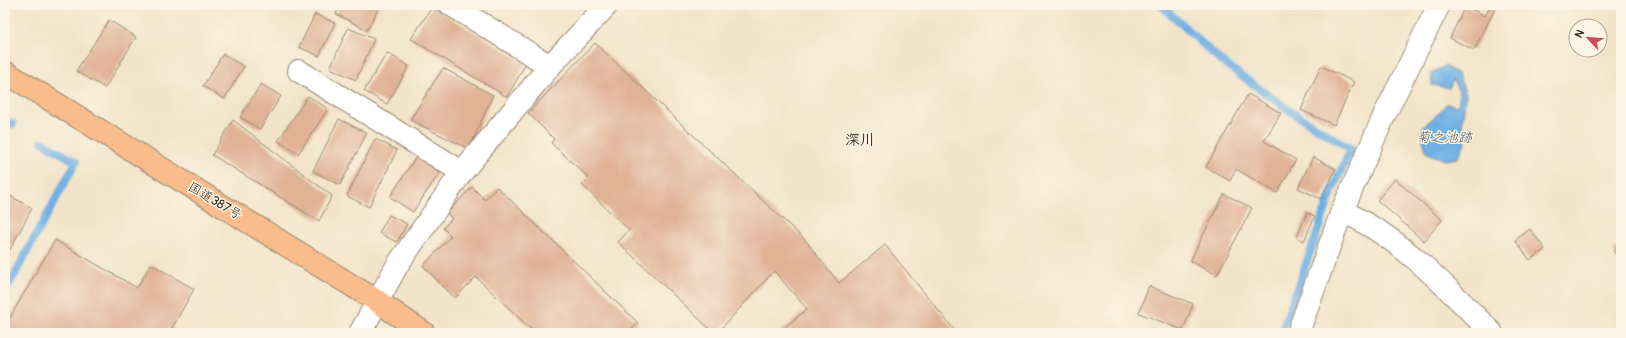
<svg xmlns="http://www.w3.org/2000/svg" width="1626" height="338" font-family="Pangolin,'Klee One',sans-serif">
  <rect width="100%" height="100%" fill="#fcf5e5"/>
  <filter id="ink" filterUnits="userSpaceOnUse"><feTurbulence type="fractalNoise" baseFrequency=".025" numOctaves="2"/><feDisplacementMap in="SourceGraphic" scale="8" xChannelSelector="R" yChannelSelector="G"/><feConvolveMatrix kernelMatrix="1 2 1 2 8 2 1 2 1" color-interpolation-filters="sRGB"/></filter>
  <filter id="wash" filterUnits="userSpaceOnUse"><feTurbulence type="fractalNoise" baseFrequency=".012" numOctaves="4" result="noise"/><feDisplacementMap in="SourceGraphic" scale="16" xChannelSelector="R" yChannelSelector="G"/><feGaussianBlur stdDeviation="0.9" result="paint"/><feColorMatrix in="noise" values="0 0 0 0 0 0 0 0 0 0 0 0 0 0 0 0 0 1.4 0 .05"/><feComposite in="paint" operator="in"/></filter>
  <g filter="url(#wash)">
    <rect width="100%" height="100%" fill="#f2e4c8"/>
    <path fill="#70b0e4" stroke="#566d81" d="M 1445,66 L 1458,74 L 1466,94 L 1462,123 L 1467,138 L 1458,158 L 1445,160 L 1427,153 L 1420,131 C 1429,119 1439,116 1446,104 L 1457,106 C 1462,97 1458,88 1453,80 L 1449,88 L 1432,85 L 1431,73 Z"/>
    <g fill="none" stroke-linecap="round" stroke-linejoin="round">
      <g stroke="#70b0e4" stroke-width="8">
        <polyline points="1161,5 1222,62 1292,112 1351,149 1334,186 1281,333"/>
        <polyline points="5,120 13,124"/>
        <polyline points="5,292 76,162 42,142"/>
      </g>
    </g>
    <g id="blocks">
      <g fill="#e0b397">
        <polygon points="340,5 380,5 367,30 336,14"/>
        <polygon points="1491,5 1496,7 1474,50 1450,38 1465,6 1485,16"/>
        <polygon points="432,7 526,63 507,97 411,39"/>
        <polygon points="315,14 335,23 319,56 299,47"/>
        <polygon points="109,20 136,37 105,88 76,71"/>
        <polygon points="348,28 374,39 356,80 330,68"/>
        <polygon points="595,43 805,240 839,283 885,245 957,333 778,333 807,309 774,271 717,333 714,333 618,242 629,230 582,185 589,178 551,143 554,139 528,113"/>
        <polygon points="387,53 409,66 387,104 364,91"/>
        <polygon points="223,54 244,67 224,99 203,86"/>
        <polygon points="1321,66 1354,82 1334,125 1301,110"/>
        <polygon points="443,68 493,95 469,149 410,120"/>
        <polygon points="261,84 281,96 260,129 240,117"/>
        <polygon points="1248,94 1281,113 1264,141 1296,160 1277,193 1236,169 1230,181 1206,167"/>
        <polygon points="308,96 328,109 298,154 278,141"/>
        <polygon points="339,119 367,133 340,185 313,171"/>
        <polygon points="233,120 332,196 319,221 212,155"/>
        <polygon points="375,139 397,150 369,207 347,196"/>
        <polygon points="416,157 440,172 413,212 390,197"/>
        <polygon points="1313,157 1336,169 1321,199 1298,188"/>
        <polygon points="1395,179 1442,220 1424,241 1377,200"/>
        <polygon points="472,187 485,200 497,187 638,323 632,329 637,333 535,333 476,277 455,298 423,266 451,236 443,228 452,219 447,213"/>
        <polygon points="5,193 32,208 5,259"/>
        <polygon points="1224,194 1252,208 1217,275 1190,261"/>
        <polygon points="1307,213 1315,216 1304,241 1297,237"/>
        <polygon points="389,215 407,224 397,242 379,233"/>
        <polygon points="1530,229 1545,249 1530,260 1515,240"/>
        <polygon points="55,240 137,288 151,264 194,289 172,328 179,333 5,333 5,326"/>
        <polygon points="1621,244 1621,261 1613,251"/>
        <polygon points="1149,286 1193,304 1183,330 1139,313"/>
      </g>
    </g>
  </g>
  <g filter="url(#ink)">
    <use href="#blocks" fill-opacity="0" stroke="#968773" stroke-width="1"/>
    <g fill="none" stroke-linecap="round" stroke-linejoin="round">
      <g stroke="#968773" stroke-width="24">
        <g id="minor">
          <polyline points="451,5 550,66"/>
          <polyline points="299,71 462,172"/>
          <path d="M 1342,211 C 1402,238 1446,287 1492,333"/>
          <polyline points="360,333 398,264 462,172 550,66 607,5"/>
          <polyline points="1298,333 1342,211 1385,114 1439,5"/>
        </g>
      </g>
      <g stroke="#968773" stroke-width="24">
        <polyline id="highway" points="5,72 377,301 424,333"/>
      </g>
      <use href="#minor" stroke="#fff" stroke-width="22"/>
      <use href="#highway" stroke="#fabc8b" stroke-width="22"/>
    </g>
  </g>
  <g text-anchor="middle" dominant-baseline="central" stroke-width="3" stroke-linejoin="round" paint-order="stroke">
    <g font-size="13" fill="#3b2a1e" stroke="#fcf5e5">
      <text transform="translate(215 201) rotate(31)">国道387号</text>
    </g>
    <g font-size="14" font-style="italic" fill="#4e5963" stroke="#fcf5e5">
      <text x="1444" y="137">菊之池跡</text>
    </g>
    <g font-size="15" font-weight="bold" fill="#3b2a1e" stroke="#fcf5e5">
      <text x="860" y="140">深川</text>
    </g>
  </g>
  <rect width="1626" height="338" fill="none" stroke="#fcf5e5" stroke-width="20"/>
  <g transform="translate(1588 38) rotate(296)"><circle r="19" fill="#fcf5e5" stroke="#afa495"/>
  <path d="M0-3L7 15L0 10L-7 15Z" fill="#d1495b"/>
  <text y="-6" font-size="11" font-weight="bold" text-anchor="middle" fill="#3b2a1e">N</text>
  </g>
</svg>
